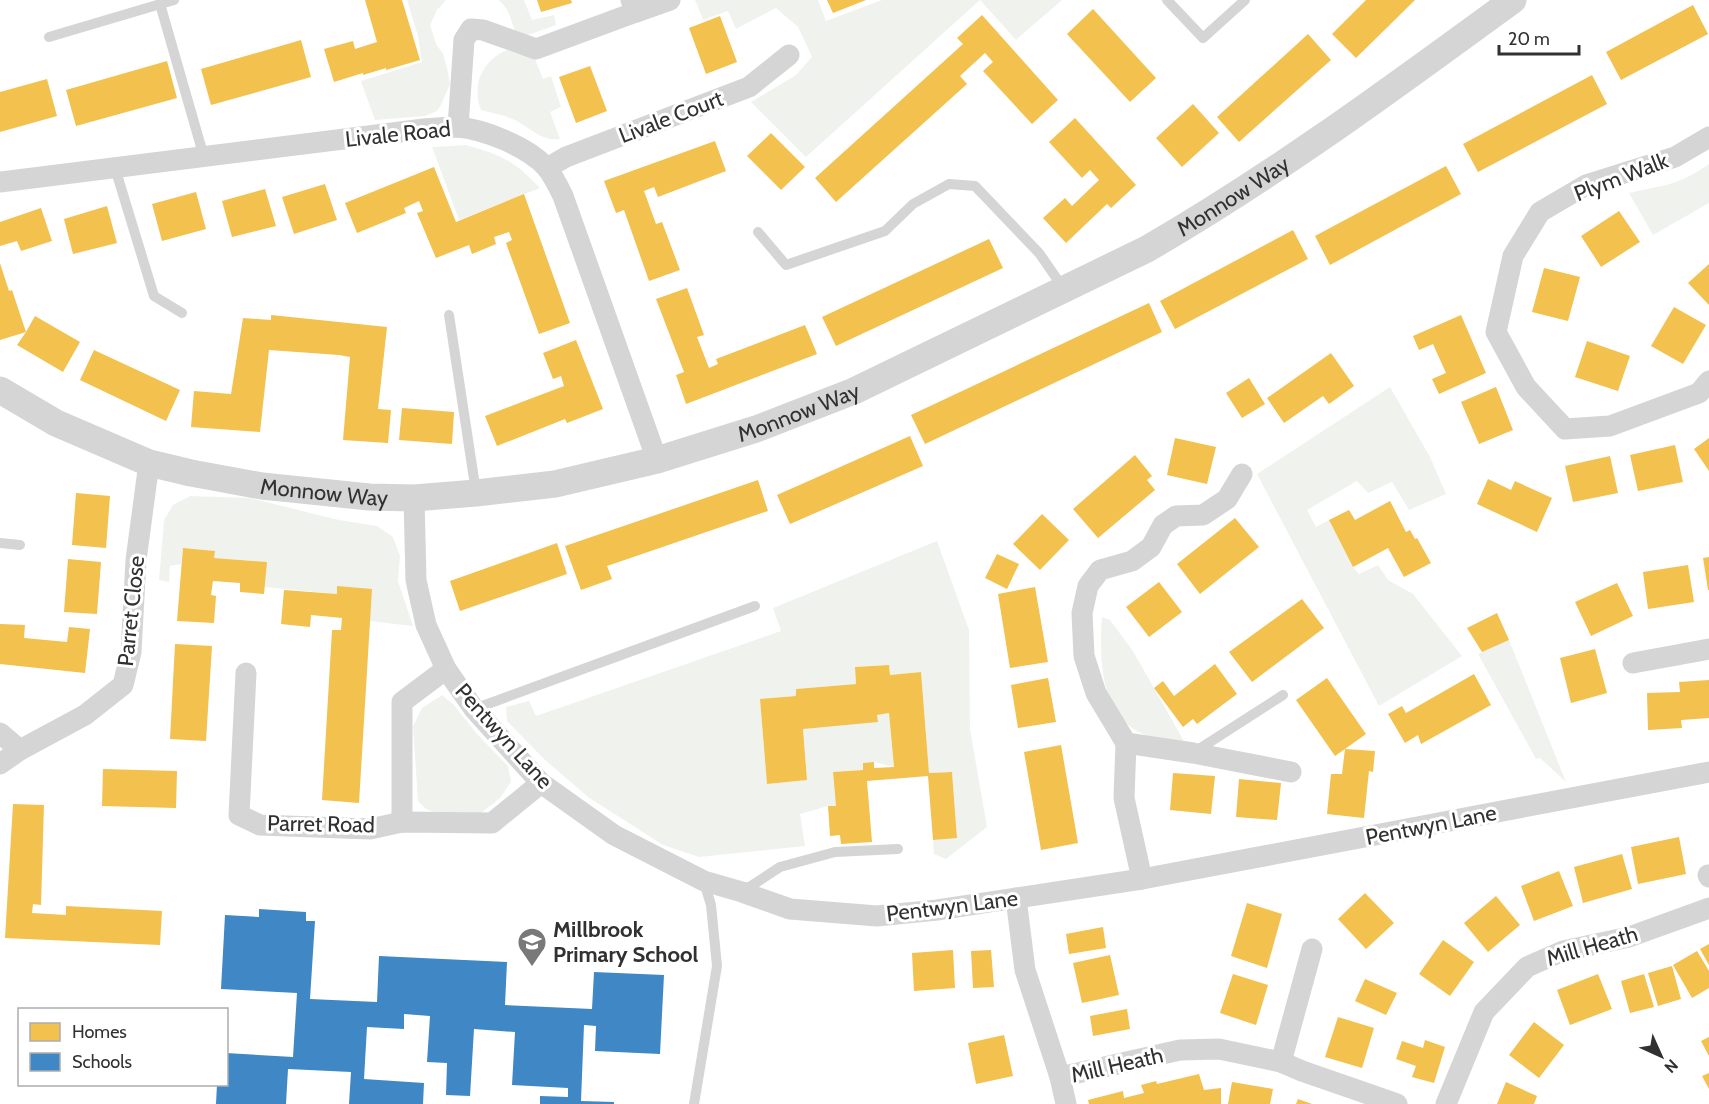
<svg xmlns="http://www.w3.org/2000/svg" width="1709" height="1104" font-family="Cabin,sans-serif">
  <rect width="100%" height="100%" fill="#fff"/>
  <g fill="#f0f3ed">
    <polygon points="407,0 446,0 437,10 430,25 437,46 443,53 448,72 450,84 441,105 437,111 425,116 375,120 361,81 422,62 418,36"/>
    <path d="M 498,0 L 524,0 L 532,20 L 554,15 L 556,25 L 528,35 L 515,32 C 511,20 509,8 498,0 Z"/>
    <polygon points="695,0 818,0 826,21 882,0 1062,0 1016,40 980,0 806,157 751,102 796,75 812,57 798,27 776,8 736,29 728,11 703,20"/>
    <path d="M 515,48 L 535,59 L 543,79 L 551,76 L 561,107 L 550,112 L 560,139 C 540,142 527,124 510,118 C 501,114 491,113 481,110 C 470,82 486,54 515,48 Z"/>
    <path d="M 466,145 C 502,155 514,161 540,188 L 459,220 L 432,147 Z"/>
    <path d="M 1709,164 L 1709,203 L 1653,235 L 1629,193 C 1641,190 1654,188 1666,185 C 1682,181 1696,173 1709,164 Z"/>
    <polygon points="1390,387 1430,457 1446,494 1409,510 1392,482 1368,493 1357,481 1307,510 1316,527 1329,520 1353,567 1359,574 1378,565 1388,580 1413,594 1462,656 1379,706 1257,474"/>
    <polygon points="190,496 250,498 339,520 377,526 393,537 400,556 398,581 413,626 369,621 337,587 337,594 264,587 266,562 214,558 214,551 183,548 181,564 170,566 169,582 159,580 164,520 173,505"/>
    <polygon points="937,541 969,630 970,729 987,827 946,859 934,854 933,840 957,837 952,772 929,773 921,672 890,675 889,665 855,667 856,684 796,689 796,696 760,699 767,784 807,780 803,729 889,713 894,767 874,762 863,770 833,772 836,806 828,806 800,814 805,846 699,857 663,845 588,797 544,759 507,721 506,707 529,701 536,716 781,631 773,608"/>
    <path d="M 1102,617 L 1110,620 L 1133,651 L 1185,743 C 1172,741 1155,740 1143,734 C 1100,715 1099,658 1102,617 Z"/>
    <polygon points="1509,640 1566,782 1540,758 1536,759 1478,654"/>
    <polygon points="442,695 454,705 477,734 508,766 511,782 500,798 481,813 440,814 426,809 418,801 413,726 422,708"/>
  </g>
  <g fill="#f2c14e">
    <polygon points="365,0 402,0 420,60 386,70 386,68 363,75 363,73 334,82 324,49 353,41 355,49 377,42"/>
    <polygon points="537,0 571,0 572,3 541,12"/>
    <polygon points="827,0 866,0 833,13"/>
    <polygon points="1366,0 1415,0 1356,58 1332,34"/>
    <polygon points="1693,5 1708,34 1621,80 1606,52"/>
    <polygon points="1093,9 1156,78 1130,102 1067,34"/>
    <polygon points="982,15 1058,100 1032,124 983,71 993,62 985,53 960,76 967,84 836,202 815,178 963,44 957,38"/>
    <polygon points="720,16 737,62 706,74 689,28"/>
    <polygon points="1308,34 1331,60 1239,142 1217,117"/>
    <polygon points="301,40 311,77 211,105 201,69"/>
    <polygon points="167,61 177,98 76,126 66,90"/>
    <polygon points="590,66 607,111 576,123 559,77"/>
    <polygon points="1592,75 1607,104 1478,172 1463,144"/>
    <polygon points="47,79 57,116 0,132 0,92"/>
    <polygon points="1193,104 1219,133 1182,167 1156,138"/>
    <polygon points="1075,118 1136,185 1111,208 1107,204 1066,243 1043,218 1065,198 1072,206 1099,180 1090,170 1082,178 1049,142"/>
    <polygon points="771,133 805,167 781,190 747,156"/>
    <polygon points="715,141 726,171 658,197 654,187 644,191 656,224 662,222 680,270 649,281 624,210 616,213 604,181"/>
    <polygon points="1446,166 1461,194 1330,265 1315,236"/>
    <polygon points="434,167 456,222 524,194 570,323 539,334 506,243 512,240 509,232 494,237 496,244 472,254 469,245 436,258 417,213 423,211 419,201 404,208 406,213 357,233 345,203"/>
    <polygon points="325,184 337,220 294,234 282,197"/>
    <polygon points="265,189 276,226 232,237 222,201"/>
    <polygon points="196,192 206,229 162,241 152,204"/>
    <polygon points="107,206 117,243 73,254 64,219"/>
    <polygon points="41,208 52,241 21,251 17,241 0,246 0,222"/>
    <polygon points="1619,211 1640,242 1601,267 1581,236"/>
    <polygon points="1293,230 1308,259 1175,329 1160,301"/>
    <polygon points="989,239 1003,268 836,346 822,317"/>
    <polygon points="0,263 9,291 12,290 26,332 35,316 80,342 63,372 17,345 26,332 0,340"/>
    <polygon points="1709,264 1709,305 1688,283"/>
    <polygon points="1544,268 1580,277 1568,321 1532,312"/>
    <polygon points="687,288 704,335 697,337 709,368 718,364 716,359 805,325 817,354 686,404 676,375 684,372 656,299"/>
    <polygon points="1149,303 1162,332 925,444 911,415"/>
    <polygon points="1674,307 1706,325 1683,364 1651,346"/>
    <polygon points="271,315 387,327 378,409 391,410 388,443 343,440 350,357 339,355 269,350 260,432 191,427 194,391 231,394 243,318 271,320"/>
    <polygon points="1461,315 1486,373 1439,394 1432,379 1446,373 1433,344 1419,350 1413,336"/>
    <polygon points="576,340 603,409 567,423 565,419 497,446 485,416 564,386 561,376 553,379 543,353"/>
    <polygon points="1587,341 1630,356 1618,391 1575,377"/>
    <polygon points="94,350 180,390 166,421 80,380"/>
    <polygon points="1331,353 1354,386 1329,404 1323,396 1284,423 1267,398"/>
    <polygon points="1249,378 1265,404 1242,418 1226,393"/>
    <polygon points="1496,387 1513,430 1479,444 1461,402"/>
    <polygon points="402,408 454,412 452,444 399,440"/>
    <polygon points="910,436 923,466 790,524 777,495"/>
    <polygon points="1175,438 1216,447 1207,484 1167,475"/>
    <polygon points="1709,438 1709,471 1694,449"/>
    <polygon points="1675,445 1683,482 1638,491 1630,455"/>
    <polygon points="1135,455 1152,476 1147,480 1155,490 1098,538 1073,509"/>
    <polygon points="1610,456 1618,493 1573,502 1565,466"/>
    <polygon points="1488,479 1511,490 1515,481 1552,498 1537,532 1477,504"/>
    <polygon points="758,480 768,511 607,566 612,579 581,590 565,546"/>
    <polygon points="76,493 110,496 106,548 72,545"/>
    <polygon points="1390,501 1406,532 1410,530 1415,539 1417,538 1431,563 1404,577 1388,548 1353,567 1329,520 1349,510 1355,520"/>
    <polygon points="1042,514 1069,540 1040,570 1013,544"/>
    <polygon points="1235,518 1259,547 1200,594 1177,564"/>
    <polygon points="557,543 567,574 460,611 450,581"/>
    <polygon points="183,548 215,551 214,558 267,562 264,594 240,592 240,583 213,581 211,595 216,596 214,623 177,621"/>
    <polygon points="997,554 1019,564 1007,589 985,578"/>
    <polygon points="1709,557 1709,590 1708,590 1703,558"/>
    <polygon points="68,559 101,562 97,614 64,612"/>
    <polygon points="1688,565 1694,602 1648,609 1643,572"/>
    <polygon points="1159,582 1182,612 1149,637 1126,607"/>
    <polygon points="1617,583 1633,616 1591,636 1575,602"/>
    <polygon points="337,586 372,589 359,803 322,800 332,630 341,630 342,618 311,615 310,627 281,624 284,590 337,594"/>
    <polygon points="1035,587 1048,662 1010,668 998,594"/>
    <polygon points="1302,599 1324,628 1252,682 1229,652"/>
    <polygon points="1497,613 1509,640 1482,652 1467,628"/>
    <polygon points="0,624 25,625 24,638 67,642 69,627 90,629 85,673 0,664"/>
    <polygon points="175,644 212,646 206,741 170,739"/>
    <polygon points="1595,649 1607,693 1571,703 1560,658"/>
    <polygon points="1215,664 1237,694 1197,724 1193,719 1183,727 1154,688 1163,681 1174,696"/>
    <polygon points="889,665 890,675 921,672 929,773 952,772 957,838 933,840 928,776 867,781 872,842 841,844 840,835 830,836 828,806 836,806 833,772 863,770 863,763 874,762 874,768 894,767 889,713 877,715 878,722 803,729 807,780 767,784 760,699 796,696 796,689 856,684 855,667"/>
    <polygon points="1474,674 1491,705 1421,744 1418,735 1405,743 1388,714 1402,706 1406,713"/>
    <polygon points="1048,678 1056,722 1018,728 1011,685"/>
    <polygon points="1327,678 1366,734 1345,749 1375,751 1373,772 1369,771 1364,818 1327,814 1331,774 1342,774 1345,749 1335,756 1296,700"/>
    <polygon points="1709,680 1709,718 1681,720 1682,728 1648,730 1647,693 1680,692 1679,682"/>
    <polygon points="1061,745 1078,843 1041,850 1024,752"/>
    <polygon points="103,769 177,771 176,808 102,806"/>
    <polygon points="1173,773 1215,776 1211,814 1170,810"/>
    <polygon points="1239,779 1281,783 1277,820 1236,817"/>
    <polygon points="13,804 44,805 41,905 33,904 32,913 66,915 66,906 162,911 160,945 5,938"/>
    <polygon points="1679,837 1686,874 1638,884 1631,847"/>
    <polygon points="1622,854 1632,889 1583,903 1574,867"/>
    <polygon points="1559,871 1573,906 1534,921 1521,886"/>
    <polygon points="1365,893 1394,923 1366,949 1338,919"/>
    <polygon points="1496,896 1520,925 1488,952 1464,923"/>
    <polygon points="1247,903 1282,914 1267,968 1231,956"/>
    <polygon points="1103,927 1106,948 1069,954 1066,934"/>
    <polygon points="1443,940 1474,962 1450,996 1419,974"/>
    <polygon points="1709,944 1709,965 1700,949"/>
    <polygon points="953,950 955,988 914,991 912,953"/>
    <polygon points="991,950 994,987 973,988 971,951"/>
    <polygon points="1697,951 1709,971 1709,988 1692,998 1673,965"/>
    <polygon points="1110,955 1119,995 1082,1003 1073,963"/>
    <polygon points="1672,966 1681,999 1658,1006 1648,973"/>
    <polygon points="1233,974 1268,985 1256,1025 1220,1013"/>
    <polygon points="1598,974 1612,1009 1570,1025 1557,990"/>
    <polygon points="1644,974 1654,1007 1630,1013 1621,981"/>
    <polygon points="1365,979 1397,993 1386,1015 1355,1001"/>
    <polygon points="1127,1009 1130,1029 1093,1036 1090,1016"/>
    <polygon points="1338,1017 1374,1028 1362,1068 1325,1057"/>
    <polygon points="1534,1022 1564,1045 1539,1078 1509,1055"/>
    <polygon points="1004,1035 1013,1076 976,1084 968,1043"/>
    <polygon points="1709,1037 1709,1056 1701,1041"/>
    <polygon points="1425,1040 1445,1047 1434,1083 1412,1077 1416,1066 1396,1059 1402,1041 1423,1048"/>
    <polygon points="1709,1073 1709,1089 1702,1076"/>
    <polygon points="1199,1074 1204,1090 1221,1088 1221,1104 1089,1104 1088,1100 1123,1091 1124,1098 1144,1093 1141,1085 1156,1081 1157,1084"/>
    <polygon points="1232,1082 1273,1089 1270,1104 1228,1104"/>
    <polygon points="1506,1082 1537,1096 1534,1104 1497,1104"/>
    <polygon points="1298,1099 1312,1104 1296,1104"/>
  </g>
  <polygon fill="#3f88c5" points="259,909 306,912 306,921 315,921 310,999 377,1002 379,956 507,962 505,1005 592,1009 594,972 664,975 660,1054 595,1051 596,1026 584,1025 581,1101 614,1102 614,1104 540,1104 540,1096 568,1097 568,1088 512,1085 515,1032 474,1029 470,1096 446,1095 447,1063 427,1062 430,1016 404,1014 404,1029 367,1027 364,1079 424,1083 423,1104 349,1104 351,1072 288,1069 286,1104 216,1104 217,1084 226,1084 226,1053 293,1057 297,993 221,989 225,915 259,917"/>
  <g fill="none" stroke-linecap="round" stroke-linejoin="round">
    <g stroke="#d5d5d5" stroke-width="10">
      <polyline points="1167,0 1203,38 1245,0"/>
      <polyline points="160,4 204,157"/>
      <polyline points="49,37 174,0"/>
      <polyline points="115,168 154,296 182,313"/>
      <polyline points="758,232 786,265 885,231 913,204 949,184 975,186 1039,253 1064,289"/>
      <polyline points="449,315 476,492"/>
      <polyline points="0,543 20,545"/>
      <polyline points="474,709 755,606"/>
      <polyline points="1196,751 1283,695"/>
      <polyline points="742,892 780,867 835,852 898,849"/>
      <polyline points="694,1104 717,966 711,905 704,882"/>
    </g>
    <g stroke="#d5d5d5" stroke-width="21">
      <polyline points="636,12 670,0"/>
      <polyline points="458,127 464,40 471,29 483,30 536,49 636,12 631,0"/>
      <polyline points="1709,137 1675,157 1586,185 1540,212 1513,256 1496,332 1526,387 1565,429 1610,426 1699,393 1709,381"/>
      <polyline points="547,168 566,157 749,87 789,55"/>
      <path d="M 0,182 L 424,129 C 435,128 446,127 457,127 C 484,129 528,147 546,167 C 553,175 558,186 563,196 L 657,460"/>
      <polyline points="414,498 416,580 426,625 446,669 474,709 541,783 614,835 704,881 742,892 790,909 877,916 937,910 1142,879 1709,772"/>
      <polyline points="1633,663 1709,649"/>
      <polyline points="246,673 239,815 260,825 370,829 402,822 492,823 541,783"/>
      <polyline points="0,733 20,750"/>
      <polyline points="1126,743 1193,753 1291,772"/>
      <polyline points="0,764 20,750 85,715 123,685 131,652 136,560 149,463"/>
      <polyline points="402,822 402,702 446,669"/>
      <polyline points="1708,875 1709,877"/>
      <polyline points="1142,879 1124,798 1126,743 1096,693 1084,656 1082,613 1088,586 1100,570 1132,561 1151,547 1163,525 1176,516 1203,515 1227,499 1242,474"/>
      <polyline points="1016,898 1025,970 1060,1077 1066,1104"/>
      <polyline points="1281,1062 1312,949"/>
      <polyline points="1060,1077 1180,1050 1219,1049 1281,1062 1302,1071 1397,1104"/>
      <polyline points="1446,1104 1484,1012 1527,967 1563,951 1629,937 1709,908"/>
    </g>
    <path stroke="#d5d5d5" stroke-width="27" id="s1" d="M 0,390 L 56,423 L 149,463 L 191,473 L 262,486 L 369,497 L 414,498 L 476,493 L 555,484 L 657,460 L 756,429 L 854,391 L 1147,249 C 1275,175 1394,87 1513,0"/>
  </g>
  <defs>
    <g id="school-pin" transform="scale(1.5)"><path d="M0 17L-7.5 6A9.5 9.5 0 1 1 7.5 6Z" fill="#797979" stroke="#fff"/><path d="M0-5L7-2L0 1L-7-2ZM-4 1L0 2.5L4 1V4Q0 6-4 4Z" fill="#fff"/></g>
  </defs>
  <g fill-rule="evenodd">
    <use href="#school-pin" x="532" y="942"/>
  </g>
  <g text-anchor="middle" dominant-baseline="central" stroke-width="6" stroke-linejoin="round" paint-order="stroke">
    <g font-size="22" fill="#313131" stroke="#fff">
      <text transform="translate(671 117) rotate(-21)">Livale Court</text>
      <text transform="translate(398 134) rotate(-6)">Livale Road</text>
      <text transform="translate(1621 177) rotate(-21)">Plym Walk</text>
      <text stroke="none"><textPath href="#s1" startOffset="1316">Monnow Way</textPath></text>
      <text stroke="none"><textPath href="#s1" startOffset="830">Monnow Way</textPath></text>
      <text stroke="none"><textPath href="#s1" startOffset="344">Monnow Way</textPath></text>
      <text transform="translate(131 611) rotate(-84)">Parret Close</text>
      <text transform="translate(504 736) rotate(48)">Pentwyn Lane</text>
      <text transform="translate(321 824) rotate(1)">Parret Road</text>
      <text transform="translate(1431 825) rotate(-11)">Pentwyn Lane</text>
      <text transform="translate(952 906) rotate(-7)">Pentwyn Lane</text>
      <text transform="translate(1592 946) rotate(-16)">Mill Heath</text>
      <text transform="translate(1117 1065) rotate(-13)">Mill Heath</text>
    </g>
    <g font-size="22" font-weight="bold" fill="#313131" stroke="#fff" text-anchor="start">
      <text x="553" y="929">Millbrook<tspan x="553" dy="25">Primary School</tspan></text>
    </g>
  </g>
  <rect x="18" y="1008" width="210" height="78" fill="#ffffff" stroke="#adadad" stroke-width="1.5"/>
  <rect x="30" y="1023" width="30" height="18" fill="#f2c14e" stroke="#adadad" stroke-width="1.5"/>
  <text x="72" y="1038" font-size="18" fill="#313131">Homes</text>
  <rect x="30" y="1053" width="30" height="18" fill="#3f88c5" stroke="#adadad" stroke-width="1.5"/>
  <text x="72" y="1068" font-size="18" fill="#313131">Schools</text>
  <g transform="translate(1661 1056) rotate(135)" stroke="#ffffff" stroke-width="4.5" paint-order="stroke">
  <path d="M0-4.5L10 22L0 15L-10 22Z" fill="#313131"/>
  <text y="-9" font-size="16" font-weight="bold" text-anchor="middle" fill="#313131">N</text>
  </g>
  <path d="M1499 45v9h80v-9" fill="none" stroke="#313131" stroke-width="3"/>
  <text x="1508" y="45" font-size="18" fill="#313131" stroke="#ffffff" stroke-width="4.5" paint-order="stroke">20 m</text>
</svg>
